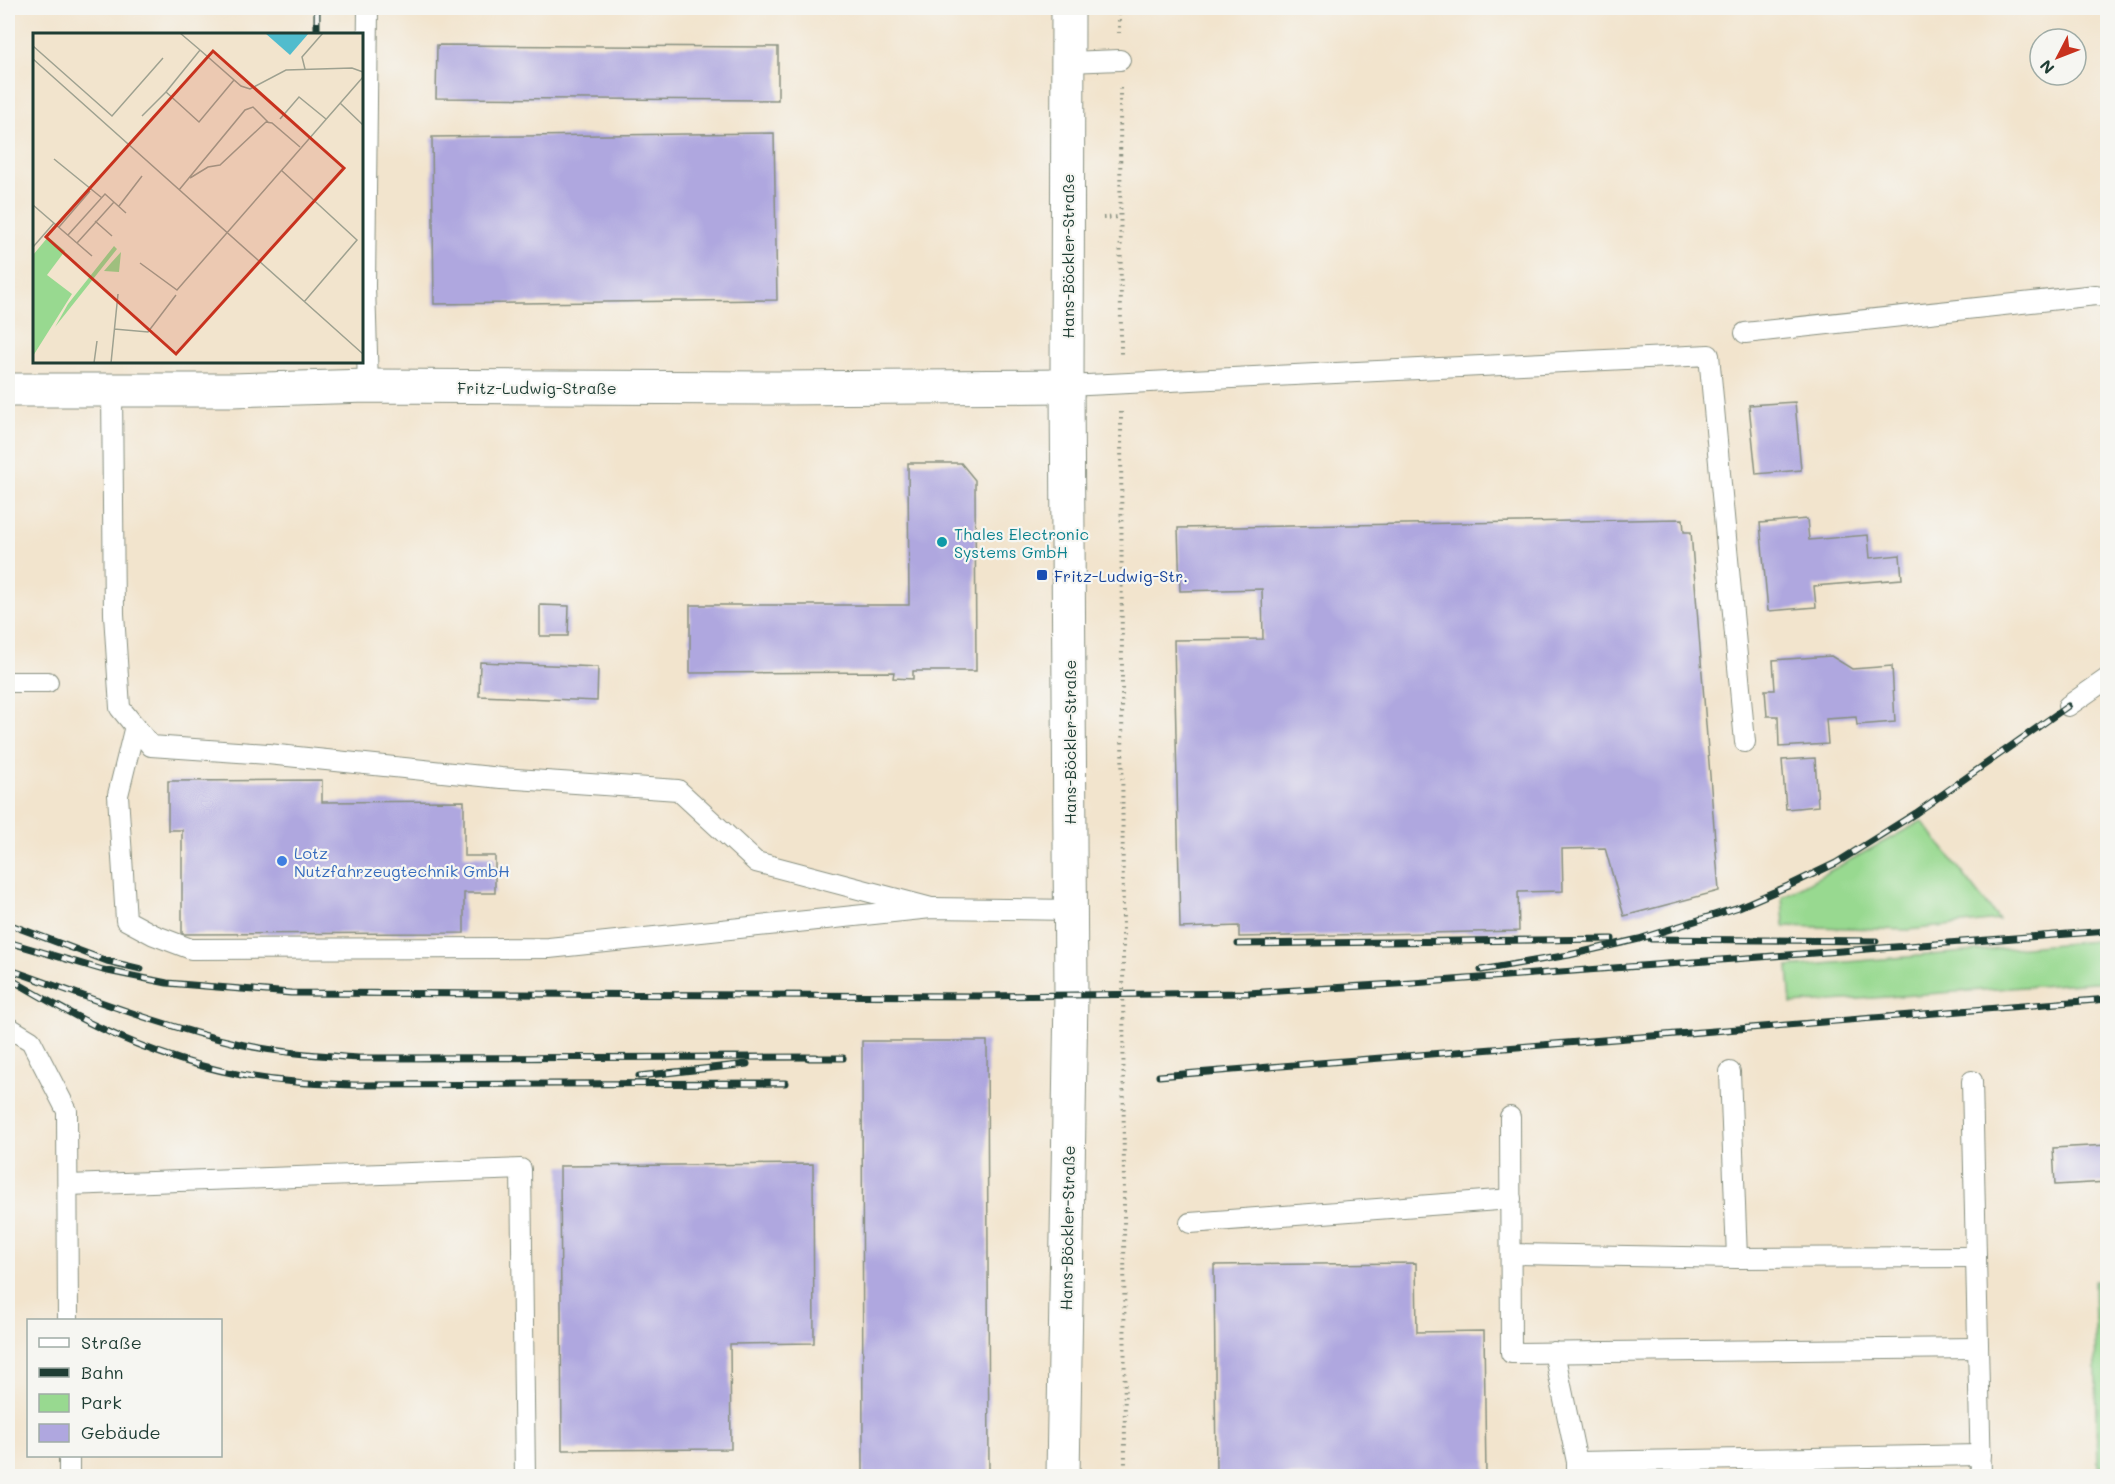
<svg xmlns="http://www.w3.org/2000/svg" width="2115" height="1484" font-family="Mali,sans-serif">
  <rect width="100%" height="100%" fill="#f6f6f2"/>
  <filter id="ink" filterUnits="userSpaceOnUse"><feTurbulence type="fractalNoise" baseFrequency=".0167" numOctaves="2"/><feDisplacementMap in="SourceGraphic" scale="12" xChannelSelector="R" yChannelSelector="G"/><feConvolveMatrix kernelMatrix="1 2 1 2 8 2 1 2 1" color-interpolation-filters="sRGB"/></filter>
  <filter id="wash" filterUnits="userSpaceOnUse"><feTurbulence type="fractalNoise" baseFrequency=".008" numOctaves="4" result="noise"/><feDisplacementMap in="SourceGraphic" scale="24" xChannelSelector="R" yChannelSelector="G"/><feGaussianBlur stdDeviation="1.35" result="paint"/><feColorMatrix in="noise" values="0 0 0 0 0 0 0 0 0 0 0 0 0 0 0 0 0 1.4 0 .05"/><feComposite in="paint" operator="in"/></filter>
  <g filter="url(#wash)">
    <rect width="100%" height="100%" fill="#f2e4cd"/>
    <g fill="#98d990" stroke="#5c8b62" stroke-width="1.5">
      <polygon points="1922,821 1999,920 1909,930 1784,926 1782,897"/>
      <polygon points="2107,940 2107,981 1791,1004 1788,967"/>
      <polygon points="2107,1280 2107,1467 2098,1467 2094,1281"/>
    </g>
    <g id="blocks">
      <g fill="#afa7df">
        <polygon points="437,45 778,47 778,100 436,98"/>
        <polygon points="774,133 777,300 434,304 432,137"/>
        <polygon points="1795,402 1801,470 1756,474 1749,405"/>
        <polygon points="908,463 961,463 975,480 976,671 913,671 913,679 893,678 894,672 690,673 690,605 909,605"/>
        <polygon points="1683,519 1684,532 1691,532 1719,891 1624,916 1605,848 1562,849 1563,891 1518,892 1519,931 1239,937 1239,926 1180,928 1174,640 1263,639 1262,589 1180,591 1178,528"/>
        <polygon points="1807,519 1809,540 1868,535 1870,558 1900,555 1902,579 1814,586 1816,607 1768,611 1760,523"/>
        <polygon points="540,605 569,606 568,636 540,636"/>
        <polygon points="1831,656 1852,669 1892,666 1895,722 1857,725 1856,717 1826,719 1828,744 1779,747 1778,716 1767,716 1765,690 1775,690 1773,660"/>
        <polygon points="480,662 598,667 597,701 479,696"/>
        <polygon points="1815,758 1818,806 1786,809 1782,760"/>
        <polygon points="322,780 322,802 464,801 464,856 495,856 495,893 464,893 464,933 182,934 182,830 168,830 168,781"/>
        <polygon points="862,1041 987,1041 989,1476 863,1476"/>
        <polygon points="2108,1145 2108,1182 2055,1185 2053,1148"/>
        <polygon points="813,1164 814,1343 730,1344 731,1449 562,1450 560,1166"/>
        <polygon points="1416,1263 1417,1332 1484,1331 1486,1476 1216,1476 1214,1265"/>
      </g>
    </g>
  </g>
  <g filter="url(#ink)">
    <use href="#blocks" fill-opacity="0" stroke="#889080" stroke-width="1.5"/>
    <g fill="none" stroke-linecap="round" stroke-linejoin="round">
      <g stroke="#889080" stroke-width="22">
        <g id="service">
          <polyline points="1068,62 1120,60"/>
          <polyline points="1745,333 2096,295 2108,297"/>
          <polyline points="368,386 365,286 368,8"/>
          <polyline points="1067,386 1709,355 1745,742"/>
          <polyline points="112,390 114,614 120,708 151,746 268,754 501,778 678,790 756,862 931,908"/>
          <polyline points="8,682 48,682"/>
          <polyline points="2068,706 2108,678"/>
          <polyline points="135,726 118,795 126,920 154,935 191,949 549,948 931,908 1071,910"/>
          <polyline points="8,1027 31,1041 67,1111 68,1320"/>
          <polyline points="1730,1072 1737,1258"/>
          <polyline points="1972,1081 1981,1476"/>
          <polyline points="1510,1117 1511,1353 1978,1348"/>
          <polyline points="68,1185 521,1169 525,1476"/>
          <polyline points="1190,1223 1511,1199"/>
          <polyline points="1511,1254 1737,1258 1976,1257"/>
          <polyline points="1554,1352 1577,1462 1577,1476"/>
          <polyline points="69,1456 69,1476"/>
          <polyline points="1577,1462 1981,1455"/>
        </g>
      </g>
      <g stroke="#889080" stroke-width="35">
        <polyline id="minor" points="8,390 233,390 368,386 779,388 1067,386"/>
      </g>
      <g stroke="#889080" stroke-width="35">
        <polyline id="secondary" points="1063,1476 1071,995 1067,386 1068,8"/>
      </g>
      <g stroke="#889080" stroke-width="4" stroke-dasharray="1.5 4.5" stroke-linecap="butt">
        <polyline points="1119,8 1119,33"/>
        <polyline points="1120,88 1121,354"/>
        <polyline points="1103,218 1120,217"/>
        <polyline points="1121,412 1125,1476"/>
      </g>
      <use href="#service" stroke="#fff" stroke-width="20"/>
      <use href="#minor" stroke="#fff" stroke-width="33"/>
      <use href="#secondary" stroke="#fff" stroke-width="33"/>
      <g stroke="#1f3d34" stroke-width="7">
        <g id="rail">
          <polyline points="317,8 317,34"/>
          <polyline points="8,924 107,961 141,969"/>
          <polyline points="1651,939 1876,941"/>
          <polyline points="8,942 103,970 167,983 291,993 982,996 1248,993 1413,983 2108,931"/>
          <polyline points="1238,944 1612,939"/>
          <path d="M 8,969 C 85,996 163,1027 244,1045 C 281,1053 320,1055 358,1058 L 816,1057"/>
          <polyline points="1481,970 1569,955 1639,939 1739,907 1788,886 1836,863 1916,813 2068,706"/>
          <path d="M 8,978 C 37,994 66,1012 96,1026 C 158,1056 227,1077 295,1082 C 315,1084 335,1084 355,1085 L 785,1083"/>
          <polyline points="809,1058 843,1058"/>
          <polyline points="639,1076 747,1064"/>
          <polyline points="1159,1076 2108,999"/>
        </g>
      </g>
      <use href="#rail" stroke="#f6f6f2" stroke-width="4.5" stroke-dasharray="14" stroke-linecap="butt"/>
    </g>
  </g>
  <circle fill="#0f9aa8" stroke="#f6f6f2" stroke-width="2" cx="942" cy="542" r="6"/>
  <rect fill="#1a4fb4" stroke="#f6f6f2" stroke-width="2" x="1036" y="569" width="12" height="12" rx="3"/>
  <circle fill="#3f7fe0" stroke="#f6f6f2" stroke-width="2" cx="282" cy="861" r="6"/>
  <g text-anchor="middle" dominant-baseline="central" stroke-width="4.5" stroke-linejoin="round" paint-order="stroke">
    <g font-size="16" fill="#1f3d34" stroke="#f6f6f2">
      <text transform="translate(1067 256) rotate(-90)">Hans-Böckler-Straße</text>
      <text x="537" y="387">Fritz-Ludwig-Straße</text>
      <text transform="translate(1069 742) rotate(-90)">Hans-Böckler-Straße</text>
      <text transform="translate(1067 1228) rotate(-89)">Hans-Böckler-Straße</text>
    </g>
    <g font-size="16" fill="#0d838f" stroke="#f6f6f2" text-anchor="start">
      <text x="954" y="533">Thales Electronic<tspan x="954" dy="18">Systems GmbH</tspan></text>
    </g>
    <g font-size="16" fill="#164399" stroke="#f6f6f2" text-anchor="start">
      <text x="1054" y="575">Fritz-Ludwig-Str.</text>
    </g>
    <g font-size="16" fill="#366cbe" stroke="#f6f6f2" text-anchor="start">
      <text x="294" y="852">Lotz<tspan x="294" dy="18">Nutzfahrzeugtechnik GmbH</tspan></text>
    </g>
  </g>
  <g transform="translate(33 33)">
    <rect width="330" height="330" fill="#f2e4cd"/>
    <path d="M 15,204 L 32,218 L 14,242 L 39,261 L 0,323 L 0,222 ZM 81,213 L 84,216 L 22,294 L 35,271 ZM 88,219 L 86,239 L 71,238 L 78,230 Z" fill="#98d990"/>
    <path d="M 232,0 L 276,0 L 257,22 Z" fill="#51bccd"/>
    <path fill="none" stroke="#9ea190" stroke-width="1.5" d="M 147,0 L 167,17M 0,13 L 79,83 L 130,25M 0,26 L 330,321M 272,36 L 269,24 L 290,0M 201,47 L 166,89 L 133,59 L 167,17 L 208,53 L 217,56 L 253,37 L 319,35 L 330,39M 307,70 L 330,92M 109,83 L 133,59M 247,86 L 266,64 L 293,86M 21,126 L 69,165M 248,137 L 324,207 L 271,269M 157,145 L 175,134 L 187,132 L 233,89 L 239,90 L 267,114M 146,157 L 212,77 L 220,74 L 236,90M 0,172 L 59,223M 86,173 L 109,143M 62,188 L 79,203M 26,194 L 57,158M 35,202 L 72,161 L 93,180M 44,210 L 81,169M 0,214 L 21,190M 107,230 L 144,257 L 330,44M 81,296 L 115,299 L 143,262M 61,330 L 64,308M 78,330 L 85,261"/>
    <path fill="#c8321e" fill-opacity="0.15" stroke="#c8321e" stroke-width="3" d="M 180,18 L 311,135 L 143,321 L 13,204 Z"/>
    <rect width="330" height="330" fill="none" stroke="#1f3d34" stroke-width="3"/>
  </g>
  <rect width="2115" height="1484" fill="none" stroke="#f6f6f2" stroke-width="30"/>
  <rect x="27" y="1319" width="195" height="138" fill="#f6f6f2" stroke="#a0aca6" stroke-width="1.5"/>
  <rect x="39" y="1338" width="30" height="9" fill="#ffffff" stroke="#a0aca6" stroke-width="1.5"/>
  <text x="81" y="1349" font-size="18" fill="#1f3d34">Straße</text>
  <rect x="39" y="1368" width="30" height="9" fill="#1f3d34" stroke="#a0aca6" stroke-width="1.5"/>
  <text x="81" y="1379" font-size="18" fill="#1f3d34">Bahn</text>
  <rect x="39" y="1394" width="30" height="18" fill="#98d990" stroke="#a0aca6" stroke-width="1.5"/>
  <text x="81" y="1409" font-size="18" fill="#1f3d34">Park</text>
  <rect x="39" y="1424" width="30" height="18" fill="#afa7df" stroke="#a0aca6" stroke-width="1.5"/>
  <text x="81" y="1439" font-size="18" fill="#1f3d34">Gebäude</text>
  <g transform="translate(2058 57) rotate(228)"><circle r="28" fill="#f6f6f2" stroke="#a0aca6" stroke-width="1.5"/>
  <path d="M0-4.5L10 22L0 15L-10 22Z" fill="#c8321e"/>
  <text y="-9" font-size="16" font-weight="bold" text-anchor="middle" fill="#1f3d34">N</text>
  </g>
</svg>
